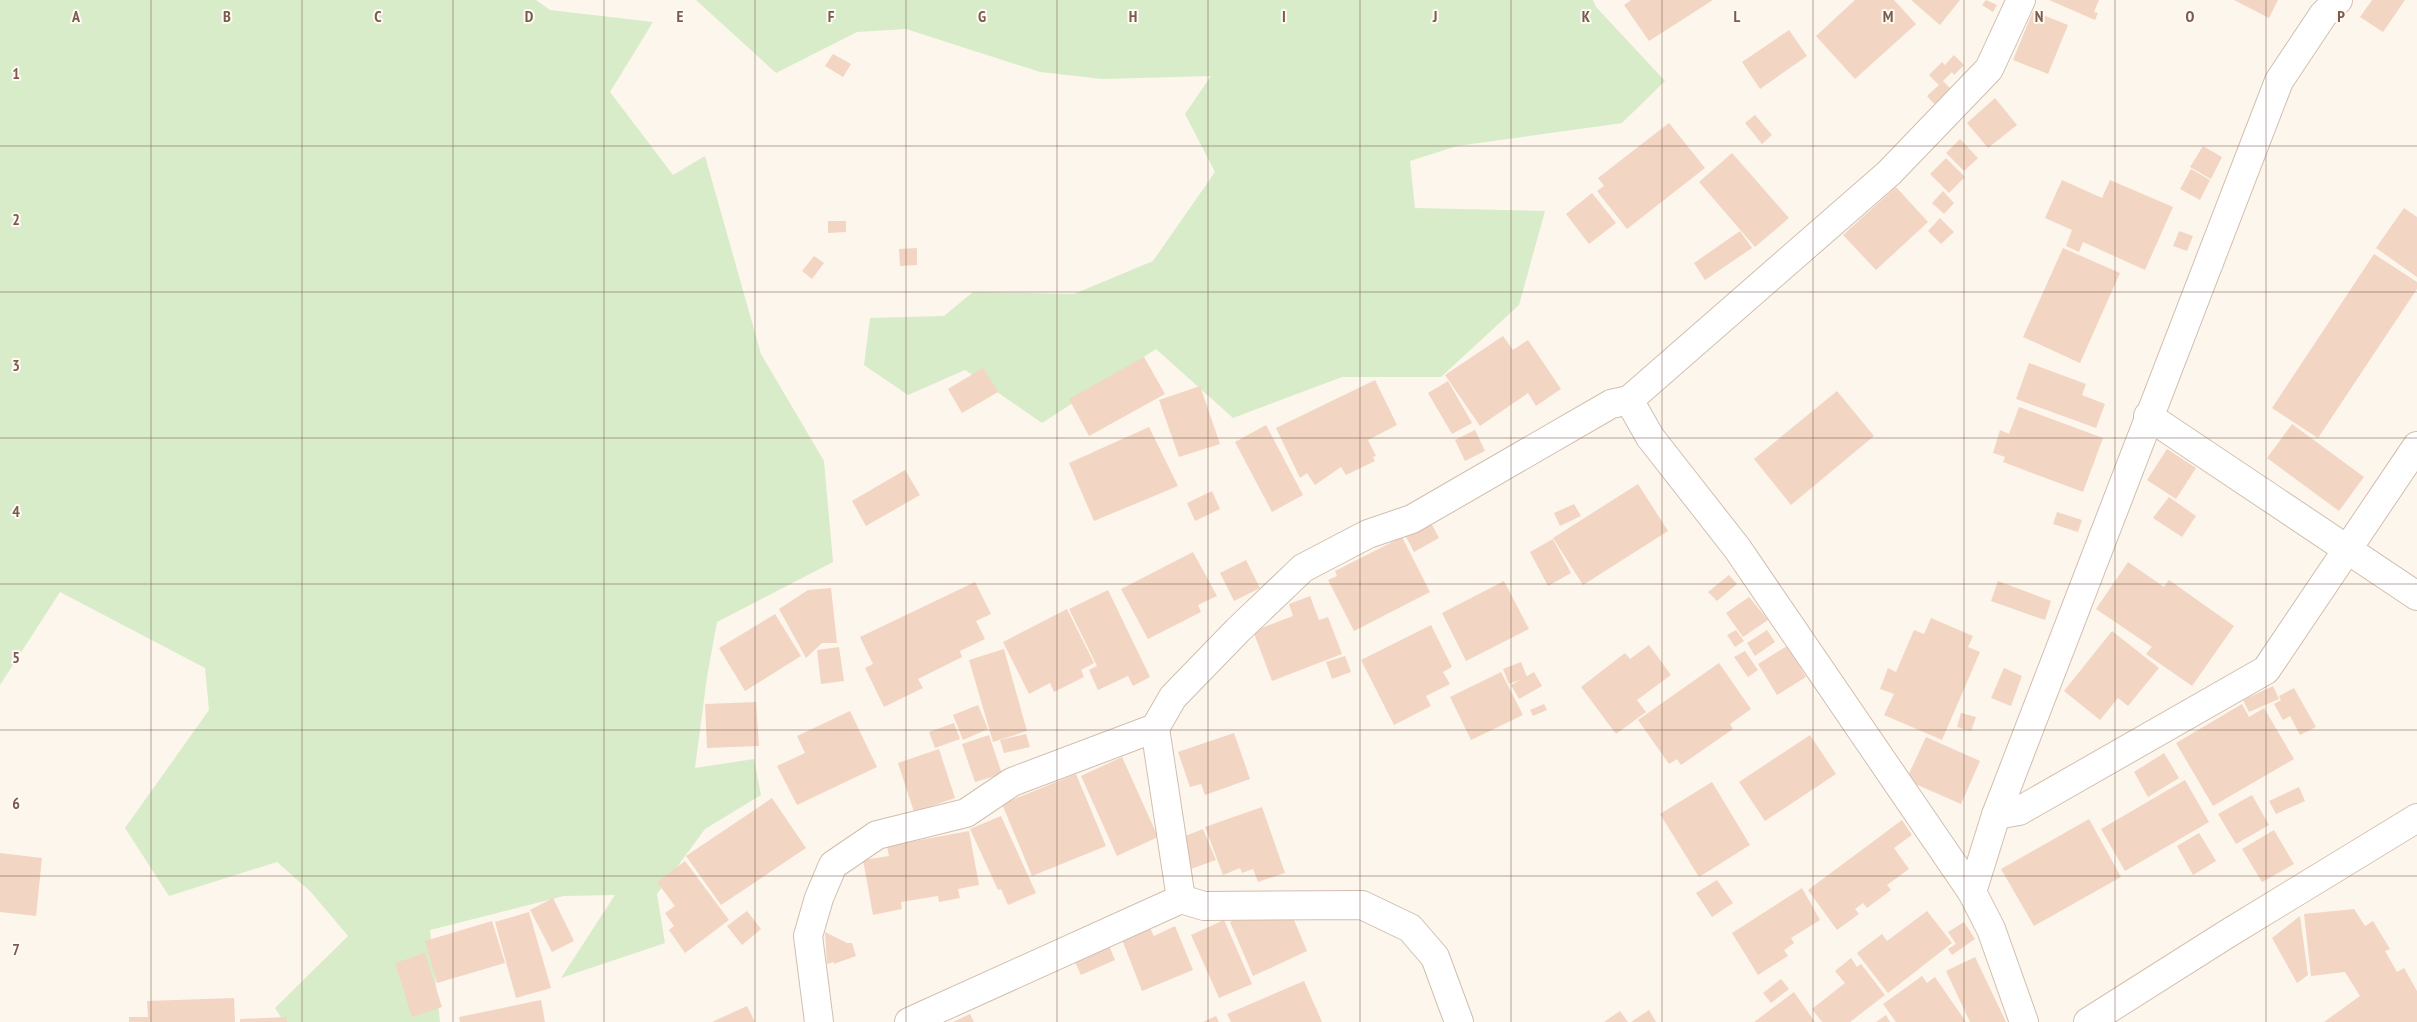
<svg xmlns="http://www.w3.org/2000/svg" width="2417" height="1022" font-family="'PT Sans Narrow',sans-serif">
  <rect width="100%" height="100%" fill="#fdf6ec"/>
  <g fill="#d8ecc9">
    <polygon points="0,0 536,0 550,10 653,22 610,92 673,175 705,156 761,354 824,461 833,562 717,622 707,677 695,768 754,759 761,795 705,829 657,894 665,943 561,978 615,895 564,896 430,930 440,1022 284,1022 275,1008 348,936 311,892 277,862 169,896 125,828 209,710 205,668 60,592 0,685"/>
    <polygon points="696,0 1593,0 1596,7 1665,81 1622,123 1457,146 1410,161 1415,208 1545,211 1519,305 1441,377 1342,377 1233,418 1156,349 1042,423 965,370 908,395 864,365 870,318 944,316 973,292 1074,294 1153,261 1215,172 1185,114 1211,76 1102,79 1040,72 906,29 857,32 776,73"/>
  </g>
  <g fill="#f3d5c3">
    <polygon points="1631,0 1713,0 1649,41 1624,5"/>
    <polygon points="1855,0 1894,0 1916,24 1855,79 1816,36"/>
    <polygon points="1911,0 1960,0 1940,25"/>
    <polygon points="1986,0 1997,5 1993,12 1982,5"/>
    <polygon points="2049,0 2099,0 2094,12 2098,13 2095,20"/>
    <polygon points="2234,0 2278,0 2269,18"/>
    <polygon points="2372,0 2405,0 2383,32 2360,17"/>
    <polygon points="2033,11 2068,25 2048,74 2013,60"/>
    <polygon points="1789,30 1807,56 1760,89 1742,62"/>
    <polygon points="833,54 851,64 843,77 825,66"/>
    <polygon points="1954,55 1964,65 1954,75 1952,72 1943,81 1951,89 1935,105 1927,96 1939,85 1929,75 1942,62 1945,65"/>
    <polygon points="1995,98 2017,125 1988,148 1967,123"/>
    <polygon points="1755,115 1772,135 1762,144 1745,123"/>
    <polygon points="1669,123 1705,168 1627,229 1597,191 1604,186 1598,178"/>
    <polygon points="1960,139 1978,158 1964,171 1946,153"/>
    <polygon points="2203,146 2222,157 2211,179 2190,167"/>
    <polygon points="1732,153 1789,218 1755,247 1699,182"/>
    <polygon points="1946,158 1965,177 1949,193 1930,174"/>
    <polygon points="2191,169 2210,180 2200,200 2180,189"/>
    <polygon points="2062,180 2102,198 2110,180 2173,207 2145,270 2083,242 2079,252 2066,246 2072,230 2045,218"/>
    <polygon points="1896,187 1928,222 1876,270 1843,235"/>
    <polygon points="1943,191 1954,203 1944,214 1932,203"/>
    <polygon points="1592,193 1616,223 1589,244 1566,214"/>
    <polygon points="2404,208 2417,217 2417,277 2376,248"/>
    <polygon points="1940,218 1954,232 1941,244 1928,231"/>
    <polygon points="828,221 846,221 846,232 828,233"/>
    <polygon points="1740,231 1752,248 1705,280 1694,263"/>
    <polygon points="2179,231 2193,236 2187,251 2173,246"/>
    <polygon points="917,248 917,265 900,266 899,249"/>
    <polygon points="2063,248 2120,273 2080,363 2023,337"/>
    <polygon points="2374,254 2417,282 2417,289 2318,438 2272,408"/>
    <polygon points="814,256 824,263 812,279 802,271"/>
    <polygon points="1503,336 1513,350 1528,340 1561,389 1536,406 1528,393 1480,426 1445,375"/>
    <polygon points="1144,357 1165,394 1089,436 1069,399"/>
    <polygon points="2029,363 2086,384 2082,395 2105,404 2096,428 2016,399"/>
    <polygon points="983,368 998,392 962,413 948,389"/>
    <polygon points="1375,380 1397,425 1368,440 1376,456 1373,457 1375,461 1346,475 1341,467 1315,485 1307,473 1300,478 1276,428"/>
    <polygon points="1448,381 1472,423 1452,434 1428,393"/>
    <polygon points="1200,386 1220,444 1179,457 1159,400"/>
    <polygon points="1837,391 1874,436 1791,505 1754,459"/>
    <polygon points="2019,407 2103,438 2083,492 2003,462 2005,457 1993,453 2000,430 2009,434"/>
    <polygon points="2292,424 2364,477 2339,511 2267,458"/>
    <polygon points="1266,425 1303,495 1272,512 1235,442"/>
    <polygon points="1149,427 1178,486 1094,521 1069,463"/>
    <polygon points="1475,430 1485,451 1465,461 1455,440"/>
    <polygon points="2167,449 2196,468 2176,499 2147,480"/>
    <polygon points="905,470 920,495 866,526 852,501"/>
    <polygon points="1638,484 1668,531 1583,585 1553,538"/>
    <polygon points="1212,491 1220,509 1195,521 1187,503"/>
    <polygon points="2169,497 2196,516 2182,537 2153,518"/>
    <polygon points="1574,504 1581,516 1560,526 1554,513"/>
    <polygon points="2057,512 2082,520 2078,532 2053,524"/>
    <polygon points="1430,521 1439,538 1414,552 1405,535"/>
    <polygon points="1402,537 1430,592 1354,631 1328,580 1337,576 1335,571"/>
    <polygon points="1553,539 1571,573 1548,586 1530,552"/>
    <polygon points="1193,552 1217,596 1198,605 1201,612 1148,639 1121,589"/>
    <polygon points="1246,560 1260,588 1234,601 1220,573"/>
    <polygon points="2128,562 2164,587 2169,580 2234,626 2192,686 2146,654 2152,647 2096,609"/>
    <polygon points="1729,575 1737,584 1717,601 1708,592"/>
    <polygon points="1504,581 1529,629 1466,661 1442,613"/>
    <polygon points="1998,581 2051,601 2045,620 1991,601"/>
    <polygon points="975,582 991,614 976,621 985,639 960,651 962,657 918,679 923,688 884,707 865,668 873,664 860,637"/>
    <polygon points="831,588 837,643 822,643 806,658 779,609 808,590"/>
    <polygon points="1108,590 1150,677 1133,686 1128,676 1098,690 1089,670 1097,666 1069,609"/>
    <polygon points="1310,596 1319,620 1328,617 1342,654 1272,681 1253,631 1293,616 1289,604"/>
    <polygon points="1749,597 1768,620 1743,637 1726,613"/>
    <polygon points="1067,609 1094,663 1081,670 1084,677 1054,692 1050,683 1029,694 1003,642"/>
    <polygon points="775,614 801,656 745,691 719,648"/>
    <polygon points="1931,618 1973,636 1968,647 1980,652 1942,740 1884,715 1894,694 1880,689 1888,668 1896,672 1914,630 1924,634"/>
    <polygon points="1431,625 1452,667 1443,672 1450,684 1426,696 1431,706 1394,725 1361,660"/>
    <polygon points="1736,630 1744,641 1735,647 1727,635"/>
    <polygon points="1767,630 1775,642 1755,656 1747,643"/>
    <polygon points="2112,631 2159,668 2128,706 2118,698 2100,720 2064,691"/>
    <polygon points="1649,645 1671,675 1637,700 1646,712 1616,734 1581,687 1625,653 1630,659"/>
    <polygon points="1787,646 1806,677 1777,695 1758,664"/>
    <polygon points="839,647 844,681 821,684 817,650"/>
    <polygon points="1004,649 1027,731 993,742 969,660"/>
    <polygon points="1745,651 1758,670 1748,677 1734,657"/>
    <polygon points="1345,656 1351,672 1332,679 1326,662"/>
    <polygon points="1521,662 1527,677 1509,684 1503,669"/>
    <polygon points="1719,663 1751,709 1730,724 1733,729 1681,765 1677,759 1669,764 1638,720"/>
    <polygon points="2004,668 2022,676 2011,706 1991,698"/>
    <polygon points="1501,672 1523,715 1471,740 1450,697"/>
    <polygon points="1534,672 1542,686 1519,699 1511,685"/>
    <polygon points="2273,686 2279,699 2249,712 2243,700"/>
    <polygon points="2294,688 2316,727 2300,735 2290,716 2283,720 2274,704 2281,700 2279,696"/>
    <polygon points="756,702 759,746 707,748 705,704"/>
    <polygon points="1544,704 1547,710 1533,716 1530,710"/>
    <polygon points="2242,704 2249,717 2264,708 2294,759 2213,806 2176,743"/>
    <polygon points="978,705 988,729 963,740 953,715"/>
    <polygon points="850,711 877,767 797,805 777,766 805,753 797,736"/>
    <polygon points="1961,713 1976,717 1971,731 1957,727"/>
    <polygon points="954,723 960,739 935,748 929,732"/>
    <polygon points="1234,733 1250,779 1205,795 1201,784 1190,787 1178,752"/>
    <polygon points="1026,734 1030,747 1004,753 1000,740"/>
    <polygon points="989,735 1002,774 975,782 962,744"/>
    <polygon points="1810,735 1836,774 1765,821 1739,782"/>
    <polygon points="1926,737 1980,761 1961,804 1906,780"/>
    <polygon points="939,749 955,798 914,812 898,763"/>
    <polygon points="2164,753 2179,778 2148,797 2134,772"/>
    <polygon points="1122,757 1158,837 1117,856 1081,776"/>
    <polygon points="1076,774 1106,846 1032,876 1002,804"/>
    <polygon points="2185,780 2209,822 2125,871 2101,829"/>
    <polygon points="1712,782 1750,845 1699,877 1660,814"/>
    <polygon points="2299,787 2305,801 2276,814 2269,801"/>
    <polygon points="2252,795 2269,825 2236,844 2218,814"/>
    <polygon points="772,798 806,848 721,905 686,856"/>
    <polygon points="1262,807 1285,873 1258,882 1253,869 1242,873 1240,868 1223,875 1205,827"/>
    <polygon points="1001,816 1036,893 1008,905 1001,889 998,890 970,829"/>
    <polygon points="2089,819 2121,877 2034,926 2001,869"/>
    <polygon points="1902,820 1912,835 1894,848 1909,869 1887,885 1891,890 1867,908 1863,903 1855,909 1859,914 1837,930 1808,890"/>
    <polygon points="1203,829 1216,860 1188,870 1180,838"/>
    <polygon points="2274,830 2294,864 2262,882 2242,849"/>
    <polygon points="969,831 979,885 958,889 960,898 939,902 938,896 901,902 902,909 873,915 863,860 889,856 887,846"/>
    <polygon points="2199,833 2216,861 2193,875 2177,846"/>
    <polygon points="0,853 42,858 36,916 0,912"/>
    <polygon points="685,861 729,920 685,953 669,930 674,926 665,913 675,906 657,882"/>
    <polygon points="1717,880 1733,903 1712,917 1696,893"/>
    <polygon points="1802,888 1820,920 1791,938 1794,943 1784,950 1788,956 1758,975 1732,933"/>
    <polygon points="553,898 574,941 552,952 530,910"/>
    <polygon points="2354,909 2365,926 2373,921 2390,949 2385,951 2397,972 2404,968 2417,991 2417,1022 2324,1022 2360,996 2345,972 2311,976 2304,914"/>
    <polygon points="747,911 761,929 742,945 727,926"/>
    <polygon points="1927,911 1952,943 1888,993 1857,953 1882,934 1887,941"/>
    <polygon points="529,912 551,988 516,998 495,922"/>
    <polygon points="1244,915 1294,920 1307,951 1253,976 1230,922"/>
    <polygon points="2300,916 2308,975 2297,983 2272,938"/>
    <polygon points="1224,920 1252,984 1219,998 1191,935"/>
    <polygon points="492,921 505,963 437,983 425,941"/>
    <polygon points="1964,922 1975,939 1952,955 1948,949 1956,944 1948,932"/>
    <polygon points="1149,926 1154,936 1175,926 1193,970 1142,991 1121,937"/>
    <polygon points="825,932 847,943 852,943 856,956 834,964 834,962 827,964"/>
    <polygon points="1108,943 1115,960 1081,975 1073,958"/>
    <polygon points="425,953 442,1007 412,1017 395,963"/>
    <polygon points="1975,957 2006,1022 1970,1022 1946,971"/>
    <polygon points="1851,958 1857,967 1861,964 1885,995 1850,1022 1822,1022 1812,1009 1845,983 1835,971"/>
    <polygon points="1922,976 1927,983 1935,977 1966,1022 1896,1022 1883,1004"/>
    <polygon points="1781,979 1789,989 1771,1003 1763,993"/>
    <polygon points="1304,981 1322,1022 1231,1022 1227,1014"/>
    <polygon points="1794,992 1815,1022 1754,1022"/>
    <polygon points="234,998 235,1022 129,1022 129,1017 148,1017 147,1001"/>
    <polygon points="541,1000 545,1022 460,1022 459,1017"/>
    <polygon points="747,1006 755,1022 712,1022"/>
    <polygon points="1649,1010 1656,1022 1631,1022"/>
    <polygon points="1620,1011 1628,1022 1604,1022"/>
    <polygon points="970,1014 974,1022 953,1022"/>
    <polygon points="1886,1015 1890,1022 1876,1022"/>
    <polygon points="1216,1016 1219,1022 1203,1022"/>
    <polygon points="286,1017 287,1022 240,1022 240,1019"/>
  </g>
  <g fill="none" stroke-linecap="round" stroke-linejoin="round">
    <g stroke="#d1beb0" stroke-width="30">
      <g id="street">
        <polyline points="1629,400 1650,437 1737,548 1972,892"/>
        <polyline points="2148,416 2417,596"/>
        <polyline points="1155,728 1181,899"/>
        <polyline points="1996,815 2019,811 2266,670 2417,446"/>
        <polyline points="819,1022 808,936 819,898 833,865 877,835 966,813 1012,782 1155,728 1173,697 1238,630 1303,568 1368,534 1412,519 1611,404 1629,400 1889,173 1989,69 2021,0"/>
        <polyline points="909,1022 1181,899 1204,906 1362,905 1410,928 1435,957 1459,1022"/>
        <polyline points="2024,1022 1991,929 1972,892 1996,815 2279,81 2323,15 2338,0"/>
      </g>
    </g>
    <g stroke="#d6c0b0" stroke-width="30">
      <polyline id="secondary" points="2088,1022 2227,934 2417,818"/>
    </g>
    <use href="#street" stroke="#fff" stroke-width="28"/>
    <use href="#secondary" stroke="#fff" stroke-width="28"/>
  </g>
  <path fill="none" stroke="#7a5c4d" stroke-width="1" stroke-opacity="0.55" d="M 151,0 L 151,1022M 302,0 L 302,1022M 453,0 L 453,1022M 604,0 L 604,1022M 755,0 L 755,1022M 906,0 L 906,1022M 1057,0 L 1057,1022M 1208,0 L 1208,1022M 1360,0 L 1360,1022M 1511,0 L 1511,1022M 1662,0 L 1662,1022M 1813,0 L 1813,1022M 1964,0 L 1964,1022M 2115,0 L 2115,1022M 2266,0 L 2266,1022M 0,146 L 2417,146M 0,292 L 2417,292M 0,438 L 2417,438M 0,584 L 2417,584M 0,730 L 2417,730M 0,876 L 2417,876"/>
  <g font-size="16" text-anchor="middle" font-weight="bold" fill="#7a5c4d" stroke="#fffaf3" stroke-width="4" stroke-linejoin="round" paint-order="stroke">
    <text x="76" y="22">A</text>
    <text x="227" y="22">B</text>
    <text x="378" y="22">C</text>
    <text x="529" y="22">D</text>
    <text x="680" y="22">E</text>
    <text x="831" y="22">F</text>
    <text x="982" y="22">G</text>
    <text x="1133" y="22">H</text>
    <text x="1284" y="22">I</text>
    <text x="1435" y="22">J</text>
    <text x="1586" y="22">K</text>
    <text x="1737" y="22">L</text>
    <text x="1888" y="22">M</text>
    <text x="2039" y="22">N</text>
    <text x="2190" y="22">O</text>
    <text x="2341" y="22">P</text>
    <text x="16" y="79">1</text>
    <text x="16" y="225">2</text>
    <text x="16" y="371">3</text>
    <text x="16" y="517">4</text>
    <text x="16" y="663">5</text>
    <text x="16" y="809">6</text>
    <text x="16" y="955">7</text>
  </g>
</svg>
